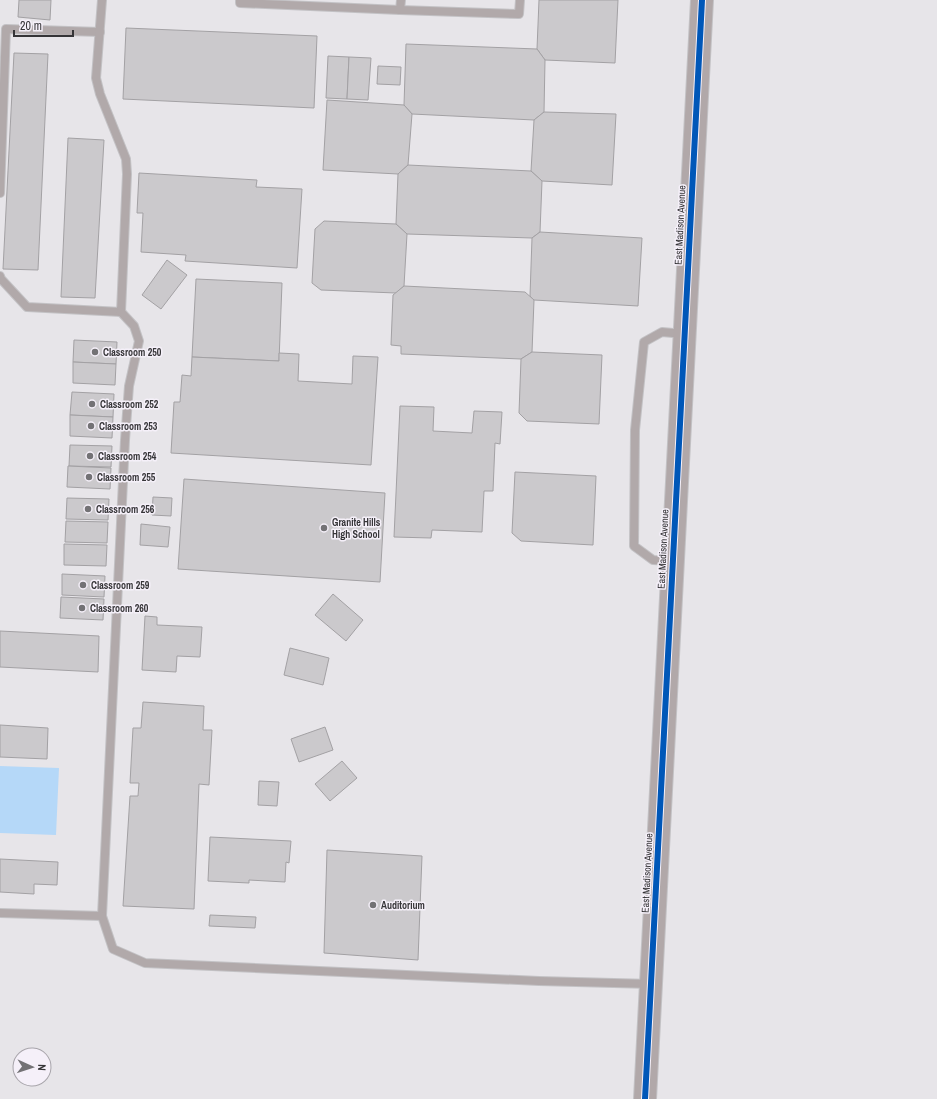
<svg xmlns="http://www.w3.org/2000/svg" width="937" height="1099" font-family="'Archivo Narrow',sans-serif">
  <rect width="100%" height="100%" fill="#e7e5e9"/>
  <polygon fill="#b5d8f8" points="0,766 59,768 56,835 0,833"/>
  <g fill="#cbc9cc" stroke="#a3a1a4">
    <polygon points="19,0 51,0 50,20 18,17"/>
    <polygon points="539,0 618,0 615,63 545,60 537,49"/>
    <polygon points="126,28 317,36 314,108 123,99"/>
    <polygon points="406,44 537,49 545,60 544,112 534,120 412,114 404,105"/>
    <polygon points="14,53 48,54 38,270 3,269"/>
    <polygon points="328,56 349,57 347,99 326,98"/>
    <polygon points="349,57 371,58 368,100 347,99"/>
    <polygon points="378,66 401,67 400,85 377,84"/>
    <polygon points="327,100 404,105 412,114 408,165 398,174 323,170"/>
    <polygon points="544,112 616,114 612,185 542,181 531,171 534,120"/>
    <polygon points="68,138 104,140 95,298 61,297"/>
    <polygon points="408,165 531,171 542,181 540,232 532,238 407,234 396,224 398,174"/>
    <polygon points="139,173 257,180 256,187 302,189 297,268 185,261 186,255 141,252 143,213 137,213"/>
    <polygon points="324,221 396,224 407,234 404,286 396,293 321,290 312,283 315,229"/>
    <polygon points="540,232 642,238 638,306 534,300 530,296 532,238"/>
    <polygon points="167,260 187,275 161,309 142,295"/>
    <polygon points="196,279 282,283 279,361 192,357"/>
    <polygon points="404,286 525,292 534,300 532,352 521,359 401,354 401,346 391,345 393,295"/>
    <polygon points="74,340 117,342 116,364 73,362"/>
    <polygon points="532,352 602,355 599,424 527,421 519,413 521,359"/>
    <polygon points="279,353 299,354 298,381 352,384 353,356 378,357 371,465 171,453 174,402 180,402 182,375 191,376 192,357 279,361"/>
    <polygon points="73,362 116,364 115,385 73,383"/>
    <polygon points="72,392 114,394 113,417 70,415"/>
    <polygon points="400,406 434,407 433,431 472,433 474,411 502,412 500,444 495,443 493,491 484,491 482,532 432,530 431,538 394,537"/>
    <polygon points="70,415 113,417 112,438 70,436"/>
    <polygon points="70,445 112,446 111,467 69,466"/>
    <polygon points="68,466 111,468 110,489 67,487"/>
    <polygon points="515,472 596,476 593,545 521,541 512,533"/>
    <polygon points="184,479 385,493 380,582 178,569"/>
    <polygon points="153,497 172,498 171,516 152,515"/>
    <polygon points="67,498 109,499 108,520 66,519"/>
    <polygon points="66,521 108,522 107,543 65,542"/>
    <polygon points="141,524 170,527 168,547 140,545"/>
    <polygon points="64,544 107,545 106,566 64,565"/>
    <polygon points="62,574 105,576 104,597 62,595"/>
    <polygon points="333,594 363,620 346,641 315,615"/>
    <polygon points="61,597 104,599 103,620 60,618"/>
    <polygon points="145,616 157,617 157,625 202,627 200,657 177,656 176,672 142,670"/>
    <polygon points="0,631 99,636 98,672 0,667"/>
    <polygon points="290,648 329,658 323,685 284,675"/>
    <polygon points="143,702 204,706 203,730 212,730 209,785 199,784 194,909 123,906 130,796 138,796 139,783 130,783 133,728 141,728"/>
    <polygon points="0,725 48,728 47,759 0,757"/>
    <polygon points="325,727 333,750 299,762 291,739"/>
    <polygon points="342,761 357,778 330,801 315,784"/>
    <polygon points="259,781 279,782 277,806 258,805"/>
    <polygon points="210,837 291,841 289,863 286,862 285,882 249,880 249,883 208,881"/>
    <polygon points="327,850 422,856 418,960 324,953"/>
    <polygon points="0,859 58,862 57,885 34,884 34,894 0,892"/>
    <polygon points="210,915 256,917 255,928 209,926"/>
  </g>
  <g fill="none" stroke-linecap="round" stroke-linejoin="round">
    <g stroke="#c3c2c5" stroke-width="10">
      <g id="lane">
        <polyline points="240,0 240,3 400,10"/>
        <polyline points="401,0 400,10 519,14 520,0"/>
        <polyline points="0,193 6,29 100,32"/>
        <polyline points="0,276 1,279 27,307 121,312 127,174 126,159 100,94 96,78 102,0"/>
        <polyline points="121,312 134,326 139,341 129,386 125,440 102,916 113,949 145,963 539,981 651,984"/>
        <polyline points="672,561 653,560 634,546 635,430 644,342 662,332 684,334"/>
        <polyline points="0,913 102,916"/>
      </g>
    </g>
    <g stroke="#c3c2c5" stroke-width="24">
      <polyline id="secondary" points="645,1099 702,0"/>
    </g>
    <use href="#lane" stroke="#b1a9aa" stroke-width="8"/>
    <use href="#secondary" stroke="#b1a8a9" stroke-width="22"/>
    <g stroke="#f5f0f9" stroke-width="8">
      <polyline id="cycleway" points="645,1099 702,0"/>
    </g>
    <use href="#cycleway" stroke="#0057b8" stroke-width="6"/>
  </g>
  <g fill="#737275" stroke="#f5f0f9" stroke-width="1.5">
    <circle cx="95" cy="352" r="4"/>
    <circle cx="92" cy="404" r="4"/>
    <circle cx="91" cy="426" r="4"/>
    <circle cx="90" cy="456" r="4"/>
    <circle cx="89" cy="477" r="4"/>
    <circle cx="88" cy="509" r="4"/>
    <circle cx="324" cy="528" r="4"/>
    <circle cx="83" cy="585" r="4"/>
    <circle cx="82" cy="608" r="4"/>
    <circle cx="373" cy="905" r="4"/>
  </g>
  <g text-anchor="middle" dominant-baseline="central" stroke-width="3" stroke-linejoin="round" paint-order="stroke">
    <g font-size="10" fill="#353437" stroke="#f5f0f9">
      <text transform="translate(680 225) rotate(-87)">East Madison Avenue</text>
      <text transform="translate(663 549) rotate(-87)">East Madison Avenue</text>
      <text transform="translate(647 873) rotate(-87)">East Madison Avenue</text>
    </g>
    <g font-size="10" font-weight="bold" fill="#353437" stroke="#f5f0f9" text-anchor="start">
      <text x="103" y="352">Classroom 250</text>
      <text x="100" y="404">Classroom 252</text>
      <text x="99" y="426">Classroom 253</text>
      <text x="98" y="456">Classroom 254</text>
      <text x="97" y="477">Classroom 255</text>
      <text x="96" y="509">Classroom 256</text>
      <text x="332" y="522">Granite Hills<tspan x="332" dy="12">High School</tspan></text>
      <text x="91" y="585">Classroom 259</text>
      <text x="90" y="608">Classroom 260</text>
      <text x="381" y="905">Auditorium</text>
    </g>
  </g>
  <g transform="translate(32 1067) rotate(93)"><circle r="19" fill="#f5f0f9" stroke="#a8a5ab"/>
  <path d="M0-3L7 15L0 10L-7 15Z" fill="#737275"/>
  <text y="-6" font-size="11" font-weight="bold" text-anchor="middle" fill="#353437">N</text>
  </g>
  <path d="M14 30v6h59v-6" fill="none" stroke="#353437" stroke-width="2"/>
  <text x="20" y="30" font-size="12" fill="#353437" stroke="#f5f0f9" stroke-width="3" paint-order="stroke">20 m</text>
</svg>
